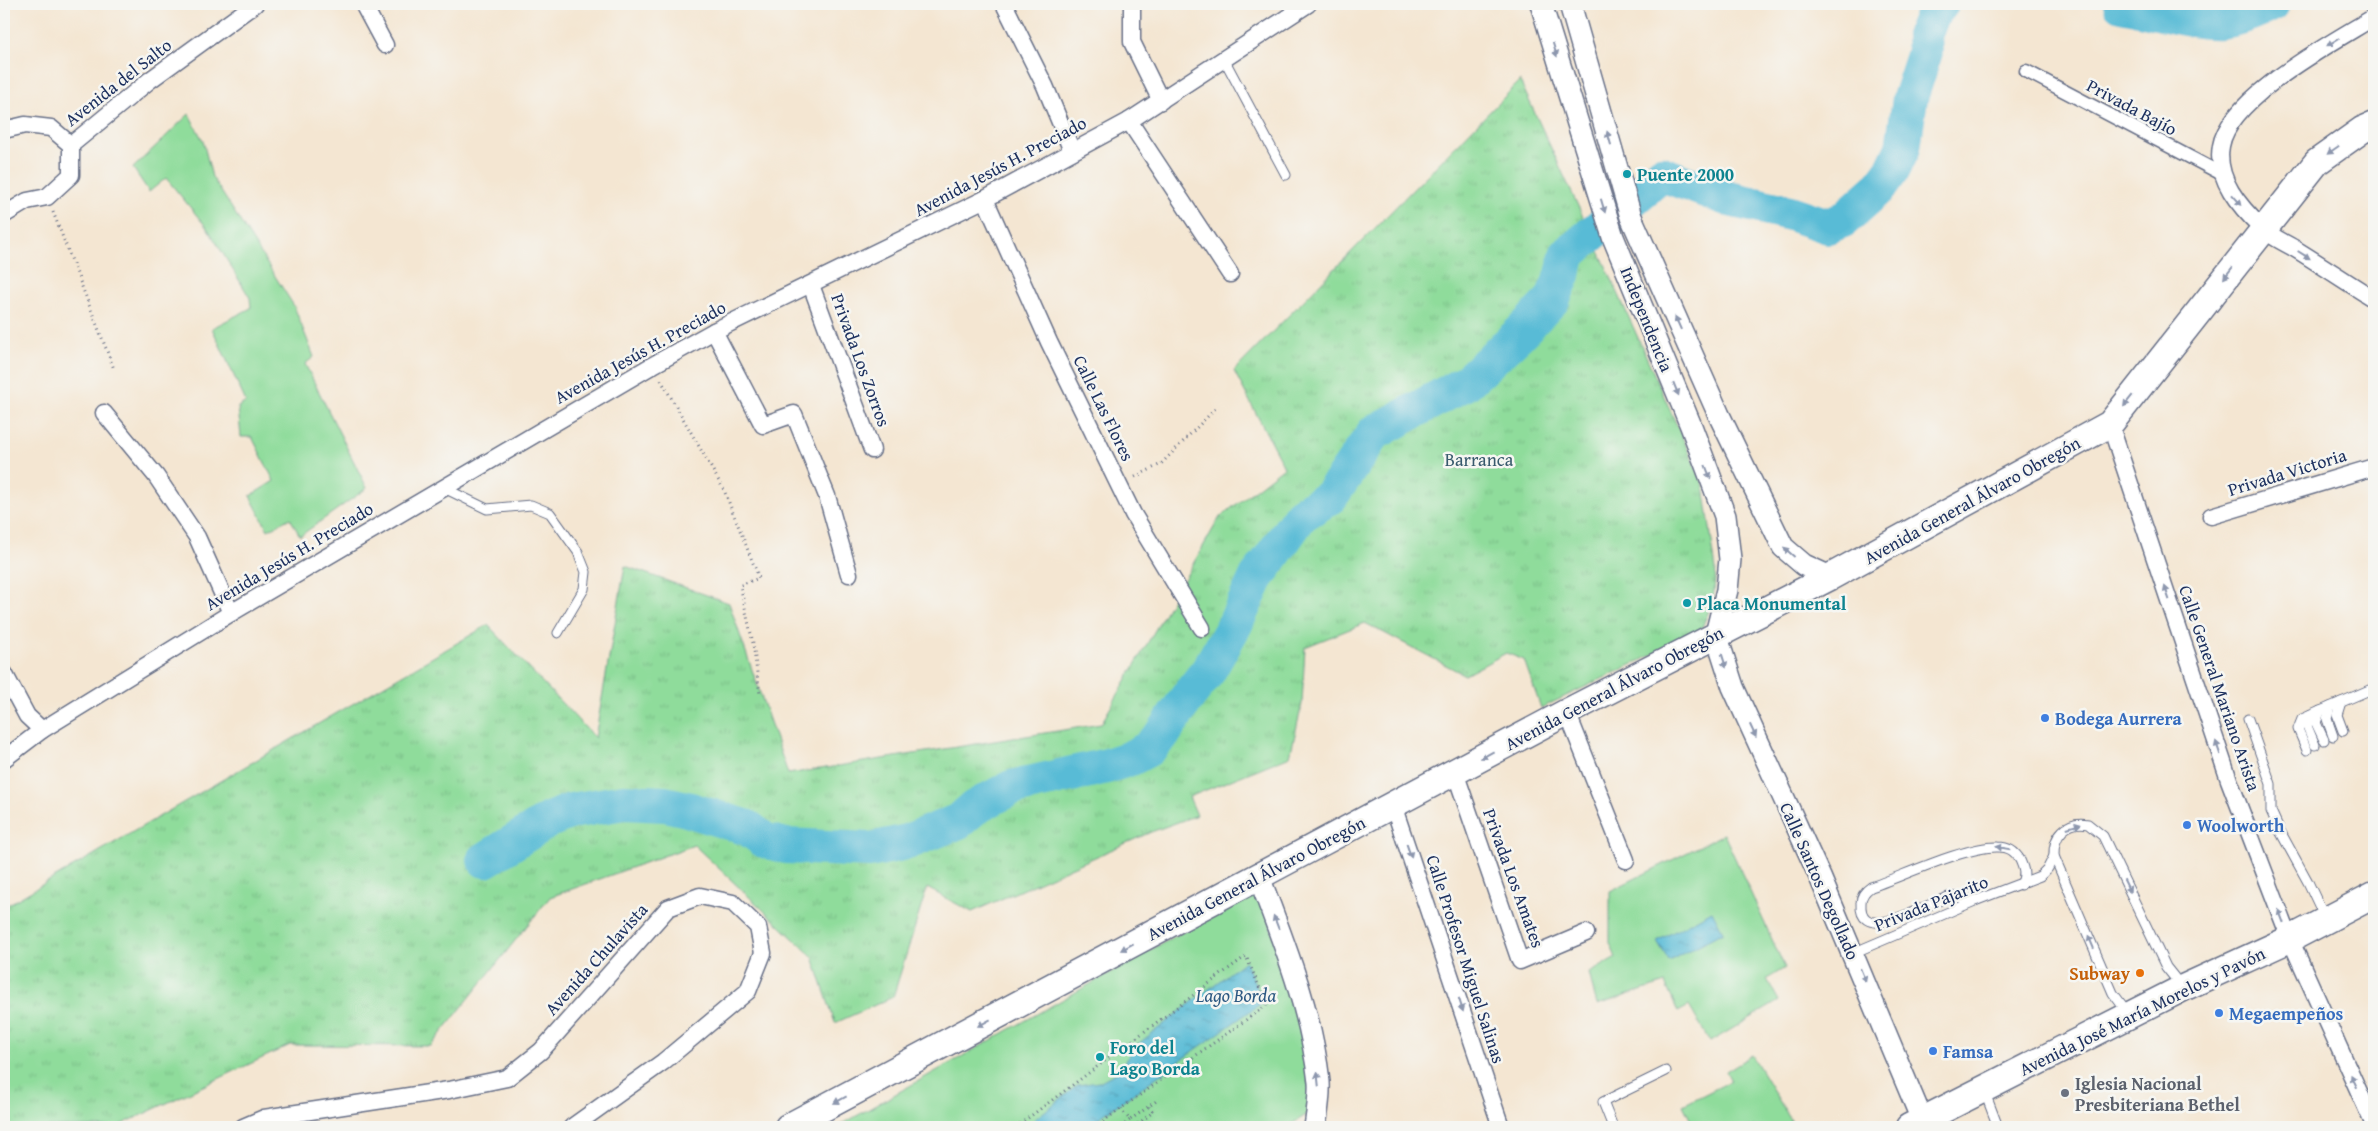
<svg xmlns="http://www.w3.org/2000/svg" width="2378" height="1131" font-family="'Gentium Book Plus',serif">
  <defs>
    <pattern id="park-tufts" width="24" height="20" patternUnits="userSpaceOnUse" patternTransform="scale(1.25)"><rect width="24" height="20" fill="#8fdc9b"/><path d="M3 7l-1-3M5 7V3M7 7l1-3M15 17l-1-3M17 17v-4M19 17l1-3" fill="none" stroke="#7bbd88"/></pattern>
    <pattern id="water-ripples" width="26" height="14" patternUnits="userSpaceOnUse" patternTransform="scale(1.25)"><rect width="26" height="14" fill="#58bbd6"/><path d="M2 4q2-2 4 0t4 0M15 11q2-2 4 0t4 0" fill="none" stroke="#4898b1"/></pattern>
  </defs>
  <rect width="100%" height="100%" fill="#f6f6f2"/>
  <filter id="ink" filterUnits="userSpaceOnUse"><feTurbulence type="fractalNoise" baseFrequency=".02" numOctaves="2"/><feDisplacementMap in="SourceGraphic" scale="10" xChannelSelector="R" yChannelSelector="G"/><feConvolveMatrix kernelMatrix="1 2 1 2 8 2 1 2 1" color-interpolation-filters="sRGB"/></filter>
  <filter id="wash" filterUnits="userSpaceOnUse"><feTurbulence type="fractalNoise" baseFrequency=".0096" numOctaves="4" result="noise"/><feDisplacementMap in="SourceGraphic" scale="20" xChannelSelector="R" yChannelSelector="G"/><feGaussianBlur stdDeviation="1.12" result="paint"/><feColorMatrix in="noise" values="0 0 0 0 0 0 0 0 0 0 0 0 0 0 0 0 0 1.4 0 .05"/><feComposite in="paint" operator="in"/></filter>
  <g filter="url(#wash)">
    <rect width="100%" height="100%" fill="#f4e6d2"/>
    <g fill="#8fdc9b" stroke="#55867c">
      <polygon points="189,114 203,141 212,177 294,306 314,357 305,364 367,488 300,536 290,518 268,530 250,496 274,481 252,437 241,437 238,407 246,402 212,328 251,308 250,298 208,229 166,178 149,192 133,168"/>
      <polygon points="1724,834 1785,968 1767,979 1779,1001 1710,1042 1689,1006 1678,1012 1665,983 1597,1005 1589,973 1616,958 1610,943 1610,891"/>
      <polygon points="1260,888 1316,1086 1311,1112 1287,1127 837,1127"/>
      <polygon points="1752,1055 1795,1127 1694,1127 1683,1105 1731,1081 1726,1071"/>
    </g>
    <polygon fill="url(#park-tufts)" stroke="#55867c" points="1520,81 1610,275 1704,486 1716,570 1713,601 1700,632 1541,708 1524,660 1506,653 1465,675 1365,623 1305,647 1302,704 1290,756 1189,797 1197,815 1151,832 972,912 927,888 893,997 835,1023 813,957 694,845 550,897 431,1046 290,1045 116,1127 4,1127 4,907 488,625 595,738 625,566 729,603 788,774 1101,724 1220,517 1284,467 1234,371"/>
    <g fill="url(#water-ripples)" stroke="#3a759a">
      <polygon points="1712,911 1723,932 1669,961 1657,941"/>
      <polygon points="1245,961 1263,1002 1086,1127 1025,1127 1078,1085 1099,1082 1121,1070 1133,1048"/>
    </g>
    <g fill="none" stroke-linecap="round" stroke-linejoin="round">
      <g stroke="#58bbd6" stroke-width="36">
        <path d="M 2121,4 C 2150,9 2193,23 2221,21 C 2239,19 2256,11 2272,4"/>
        <polyline points="485,860 549,820 571,811 624,802 665,804 687,809 748,828 764,840 786,846 870,850 907,842 959,821 974,808 1011,788 1107,766 1131,758 1148,749 1163,734 1189,695 1208,671 1235,624 1256,579 1301,515 1330,497 1374,433 1467,382 1519,334 1552,300 1563,275 1567,255 1662,174 1729,199 1790,213 1828,226 1843,220 1879,188 1893,169 1903,148 1910,98 1925,52 1924,35 1932,15 1941,4"/>
      </g>
    </g>
  </g>
  <g filter="url(#ink)">
    <g fill="none" stroke-linecap="round" stroke-linejoin="round">
      <g stroke="#676f87" stroke-width="11">
        <g id="service">
          <polyline points="1224,59 1286,175"/>
          <polyline points="444,488 487,509 531,505 550,513 578,552 586,572 584,589 558,633"/>
          <polyline points="2341,702 2337,715 2343,731"/>
          <polyline points="2330,707 2327,719 2333,736"/>
          <polyline points="2320,711 2316,723 2324,740"/>
          <polyline points="2311,715 2307,726 2315,745"/>
          <polyline points="2248,719 2271,784 2271,811 2280,831 2308,882 2325,918"/>
          <polyline points="2307,750 2298,729 2302,719 2374,688"/>
          <path d="M 1977,900 C 1968,899 1958,896 1949,897 C 1933,900 1858,948 1861,903 C 1861,896 1865,891 1871,887 C 1903,876 1966,846 1998,847 C 2009,847 2015,851 2020,860 C 2024,869 2026,875 2021,885"/>
          <polyline points="1853,953 1977,900 2040,876 2048,868 2054,856"/>
          <path d="M 2128,1013 L 2113,993 L 2054,856 C 2053,835 2067,820 2088,824 L 2103,836 L 2166,967 L 2182,987"/>
          <polyline points="1984,1090 1998,1127"/>
          <polyline points="1613,1127 1603,1102 1666,1071"/>
        </g>
      </g>
      <g stroke="#676f87" stroke-width="15">
        <polyline id="pedestrian" points="2026,71 2222,174"/>
      </g>
      <g stroke="#676f87" stroke-width="19">
        <g id="minor">
          <polyline points="363,4 385,45"/>
          <polyline points="1004,4 1045,86 1072,151"/>
          <polyline points="1132,4 1132,42 1161,101"/>
          <path d="M 2374,17 C 2334,42 2229,97 2221,146 C 2215,179 2240,207 2262,228 C 2271,237 2286,243 2297,250 C 2323,266 2348,283 2374,299"/>
          <polyline points="1129,121 1230,274"/>
          <polyline points="4,130 25,125 51,128 71,145"/>
          <polyline points="985,199 1049,342 1133,514 1202,628"/>
          <polyline points="4,215 27,201 47,197 71,175 71,145 150,80 255,4"/>
          <polyline points="811,285 872,450"/>
          <polyline points="714,331 763,425 794,414 827,496 849,574"/>
          <polyline points="104,413 156,476 197,537 231,613"/>
          <polyline points="2110,424 2229,780 2290,939 2374,1125"/>
          <polyline points="2211,516 2374,467"/>
          <polyline points="4,673 27,716 42,730"/>
          <polyline points="1567,712 1626,860"/>
          <polyline points="4,759 42,730 231,613 653,365 714,331 985,199 1129,121 1308,4"/>
          <polyline points="1455,772 1520,961 1586,933"/>
          <polyline points="1393,805 1501,1127"/>
          <polyline points="243,1127 264,1118 449,1090 507,1078 541,1051 668,908 700,896 733,903 758,927 763,953 748,991 663,1062 572,1127"/>
        </g>
      </g>
      <g stroke="#676f87" stroke-width="24">
        <g id="tertiary">
          <polyline points="1541,4 1613,237 1691,426 1725,516 1730,559 1727,590 1716,634 1733,687 1820,877 1925,1127"/>
          <polyline points="1570,4 1631,217 1719,415 1783,547 1804,565 1830,577"/>
          <path d="M 1259,877 C 1284,943 1311,1010 1319,1082 C 1320,1096 1317,1113 1315,1127"/>
        </g>
      </g>
      <g stroke="#676f87" stroke-width="29">
        <g id="primary">
          <polyline points="788,1127 1567,712 1830,577 2110,424 2317,162 2362,130 2374,125"/>
          <polyline points="1909,1127 2183,988 2290,939 2374,895"/>
        </g>
      </g>
      <g stroke="#676f87" stroke-width="3" stroke-dasharray="1 4" stroke-linecap="butt">
        <polyline points="53,212 114,369"/>
        <polyline points="661,380 724,490 759,578 740,585 753,643 760,695"/>
        <polyline points="1135,477 1161,464 1215,409"/>
        <polyline points="1121,1109 1130,1120 1159,1099"/>
        <polyline points="852,1127 856,1125 857,1127"/>
        <polyline points="1016,1127 1246,956 1267,1005 1095,1127"/>
        <polyline points="1121,1127 1130,1120"/>
        <polyline points="1134,1127 1153,1112 1149,1107"/>
      </g>
      <use href="#service" stroke="#fff" stroke-width="9"/>
      <use href="#pedestrian" stroke="#fff" stroke-width="12"/>
      <use href="#minor" stroke="#fff" stroke-width="16"/>
      <use href="#tertiary" stroke="#fff" stroke-width="21"/>
      <use href="#primary" stroke="#fff" stroke-width="26"/>
    </g>
    <defs><path id="oneway-solid" d="M-6-.8H1V-3.2L6.5 0L1 3.2V.8H-6Z" transform="scale(1.25)"/></defs>
    <g fill="#8d97ae">
      <use href="#oneway-solid" transform="translate(2333 42) rotate(148)"/>
      <use href="#oneway-solid" transform="translate(1555 50) rotate(73)"/>
      <use href="#oneway-solid" transform="translate(1609 138) rotate(-106)"/>
      <use href="#oneway-solid" transform="translate(2333 150) rotate(145)"/>
      <use href="#oneway-solid" transform="translate(2237 200) rotate(48)"/>
      <use href="#oneway-solid" transform="translate(1603 206) rotate(73)"/>
      <use href="#oneway-solid" transform="translate(2304 255) rotate(32)"/>
      <use href="#oneway-solid" transform="translate(2228 273) rotate(128)"/>
      <use href="#oneway-solid" transform="translate(1678 323) rotate(-114)"/>
      <use href="#oneway-solid" transform="translate(1676 389) rotate(68)"/>
      <use href="#oneway-solid" transform="translate(2128 401) rotate(128)"/>
      <use href="#oneway-solid" transform="translate(1708 472) rotate(69)"/>
      <use href="#oneway-solid" transform="translate(1789 552) rotate(-138)"/>
      <use href="#oneway-solid" transform="translate(2167 593) rotate(-109)"/>
      <use href="#oneway-solid" transform="translate(1724 661) rotate(72)"/>
      <use href="#oneway-solid" transform="translate(1753 731) rotate(65)"/>
      <use href="#oneway-solid" transform="translate(2218 748) rotate(-109)"/>
      <use href="#oneway-solid" transform="translate(1487 755) rotate(152)"/>
      <use href="#oneway-solid" transform="translate(2074 826) rotate(-15)"/>
      <use href="#oneway-solid" transform="translate(2003 848) rotate(-170)"/>
      <use href="#oneway-solid" transform="translate(1409 851) rotate(71)"/>
      <use href="#oneway-solid" transform="translate(2127 886) rotate(64)"/>
      <use href="#oneway-solid" transform="translate(2281 916) rotate(-111)"/>
      <use href="#oneway-solid" transform="translate(1276 922) rotate(-111)"/>
      <use href="#oneway-solid" transform="translate(2091 942) rotate(-113)"/>
      <use href="#oneway-solid" transform="translate(1127 947) rotate(152)"/>
      <use href="#oneway-solid" transform="translate(1863 975) rotate(67)"/>
      <use href="#oneway-solid" transform="translate(1461 1005) rotate(72)"/>
      <use href="#oneway-solid" transform="translate(984 1023) rotate(152)"/>
      <use href="#oneway-solid" transform="translate(1318 1079) rotate(-96)"/>
      <use href="#oneway-solid" transform="translate(2354 1081) rotate(-115)"/>
      <use href="#oneway-solid" transform="translate(840 1100) rotate(152)"/>
    </g>
  </g>
  <g fill="#0f9aa8" stroke="#f6f6f2" stroke-width="2">
    <circle cx="1627" cy="174" r="5"/>
    <circle cx="1687" cy="603" r="5"/>
    <circle cx="1100" cy="1057" r="5"/>
  </g>
  <g fill="#3f7fe0" stroke="#f6f6f2" stroke-width="2">
    <circle cx="2045" cy="718" r="5"/>
    <circle cx="2187" cy="825" r="5"/>
    <circle cx="2219" cy="1013" r="5"/>
    <circle cx="1933" cy="1051" r="5"/>
  </g>
  <circle fill="#e8710a" stroke="#f6f6f2" stroke-width="2" cx="2140" cy="973" r="5"/>
  <circle fill="#6b7280" stroke="#f6f6f2" stroke-width="2" cx="2065" cy="1093" r="5"/>
  <g text-anchor="middle" dominant-baseline="central" stroke-width="5" stroke-linejoin="round" paint-order="stroke">
    <g font-size="18" fill="#1b2f5e" stroke="#f6f6f2">
      <text transform="translate(118 82) rotate(-38)">Avenida del Salto</text>
      <text transform="translate(2132 107) rotate(28)">Privada Bajío</text>
      <text transform="translate(1000 166) rotate(-28)">Avenida Jesús H. Preciado</text>
      <text transform="translate(1647 319) rotate(68)">Independencia</text>
      <text transform="translate(640 352) rotate(-29)">Avenida Jesús H. Preciado</text>
      <text transform="translate(861 360) rotate(70)">Privada Los Zorros</text>
      <text transform="translate(1104 408) rotate(64)">Calle Las Flores</text>
      <text transform="translate(2287 472) rotate(-17)">Privada Victoria</text>
      <text transform="translate(1972 500) rotate(-29)">Avenida General Álvaro Obregón</text>
      <text transform="translate(289 556) rotate(-31)">Avenida Jesús H. Preciado</text>
      <text transform="translate(1614 688) rotate(-28)">Avenida General Álvaro Obregón</text>
      <text transform="translate(2220 688) rotate(71)">Calle General Mariano Arista</text>
      <text transform="translate(1256 878) rotate(-28)">Avenida General Álvaro Obregón</text>
      <text transform="translate(1514 878) rotate(70)">Privada Los Amates</text>
      <text transform="translate(1820 881) rotate(66)">Calle Santos Degollado</text>
      <text transform="translate(1931 903) rotate(-22)">Privada Pajarito</text>
      <text transform="translate(596 959) rotate(-48)">Avenida Chulavista</text>
      <text transform="translate(1466 959) rotate(72)">Calle Profesor Miguel Salinas</text>
      <text transform="translate(2142 1011) rotate(-26)">Avenida José María Morelos y Pavón</text>
    </g>
    <g font-size="18" font-weight="bold" fill="#0d838f" stroke="#f6f6f2" text-anchor="start">
      <text x="1637" y="174">Puente 2000</text>
      <text x="1697" y="603">Placa Monumental</text>
      <text x="1110" y="1047">Foro del<tspan x="1110" dy="21">Lago Borda</tspan></text>
    </g>
    <g font-size="18" fill="#385a6d" stroke="#f6f6f2">
      <text x="1479" y="459">Barranca</text>
    </g>
    <g font-size="18" font-weight="bold" fill="#366cbe" stroke="#f6f6f2" text-anchor="start">
      <text x="2055" y="718">Bodega Aurrera</text>
      <text x="2197" y="825">Woolworth</text>
      <text x="2229" y="1013">Megaempeños</text>
      <text x="1943" y="1051">Famsa</text>
    </g>
    <g font-size="18" font-weight="bold" fill="#c56008" stroke="#f6f6f2" text-anchor="end">
      <text x="2130" y="973">Subway</text>
    </g>
    <g font-size="18" font-weight="bold" fill="#5b616d" stroke="#f6f6f2" text-anchor="start">
      <text x="2075" y="1083">Iglesia Nacional<tspan x="2075" dy="21">Presbiteriana Bethel</tspan></text>
    </g>
    <g font-size="19" font-style="italic" fill="#2d5982" stroke="#f6f6f2">
      <text x="1236" y="995">Lago Borda</text>
    </g>
  </g>
  <rect width="2378" height="1131" fill="none" stroke="#f6f6f2" stroke-width="20"/>
</svg>
